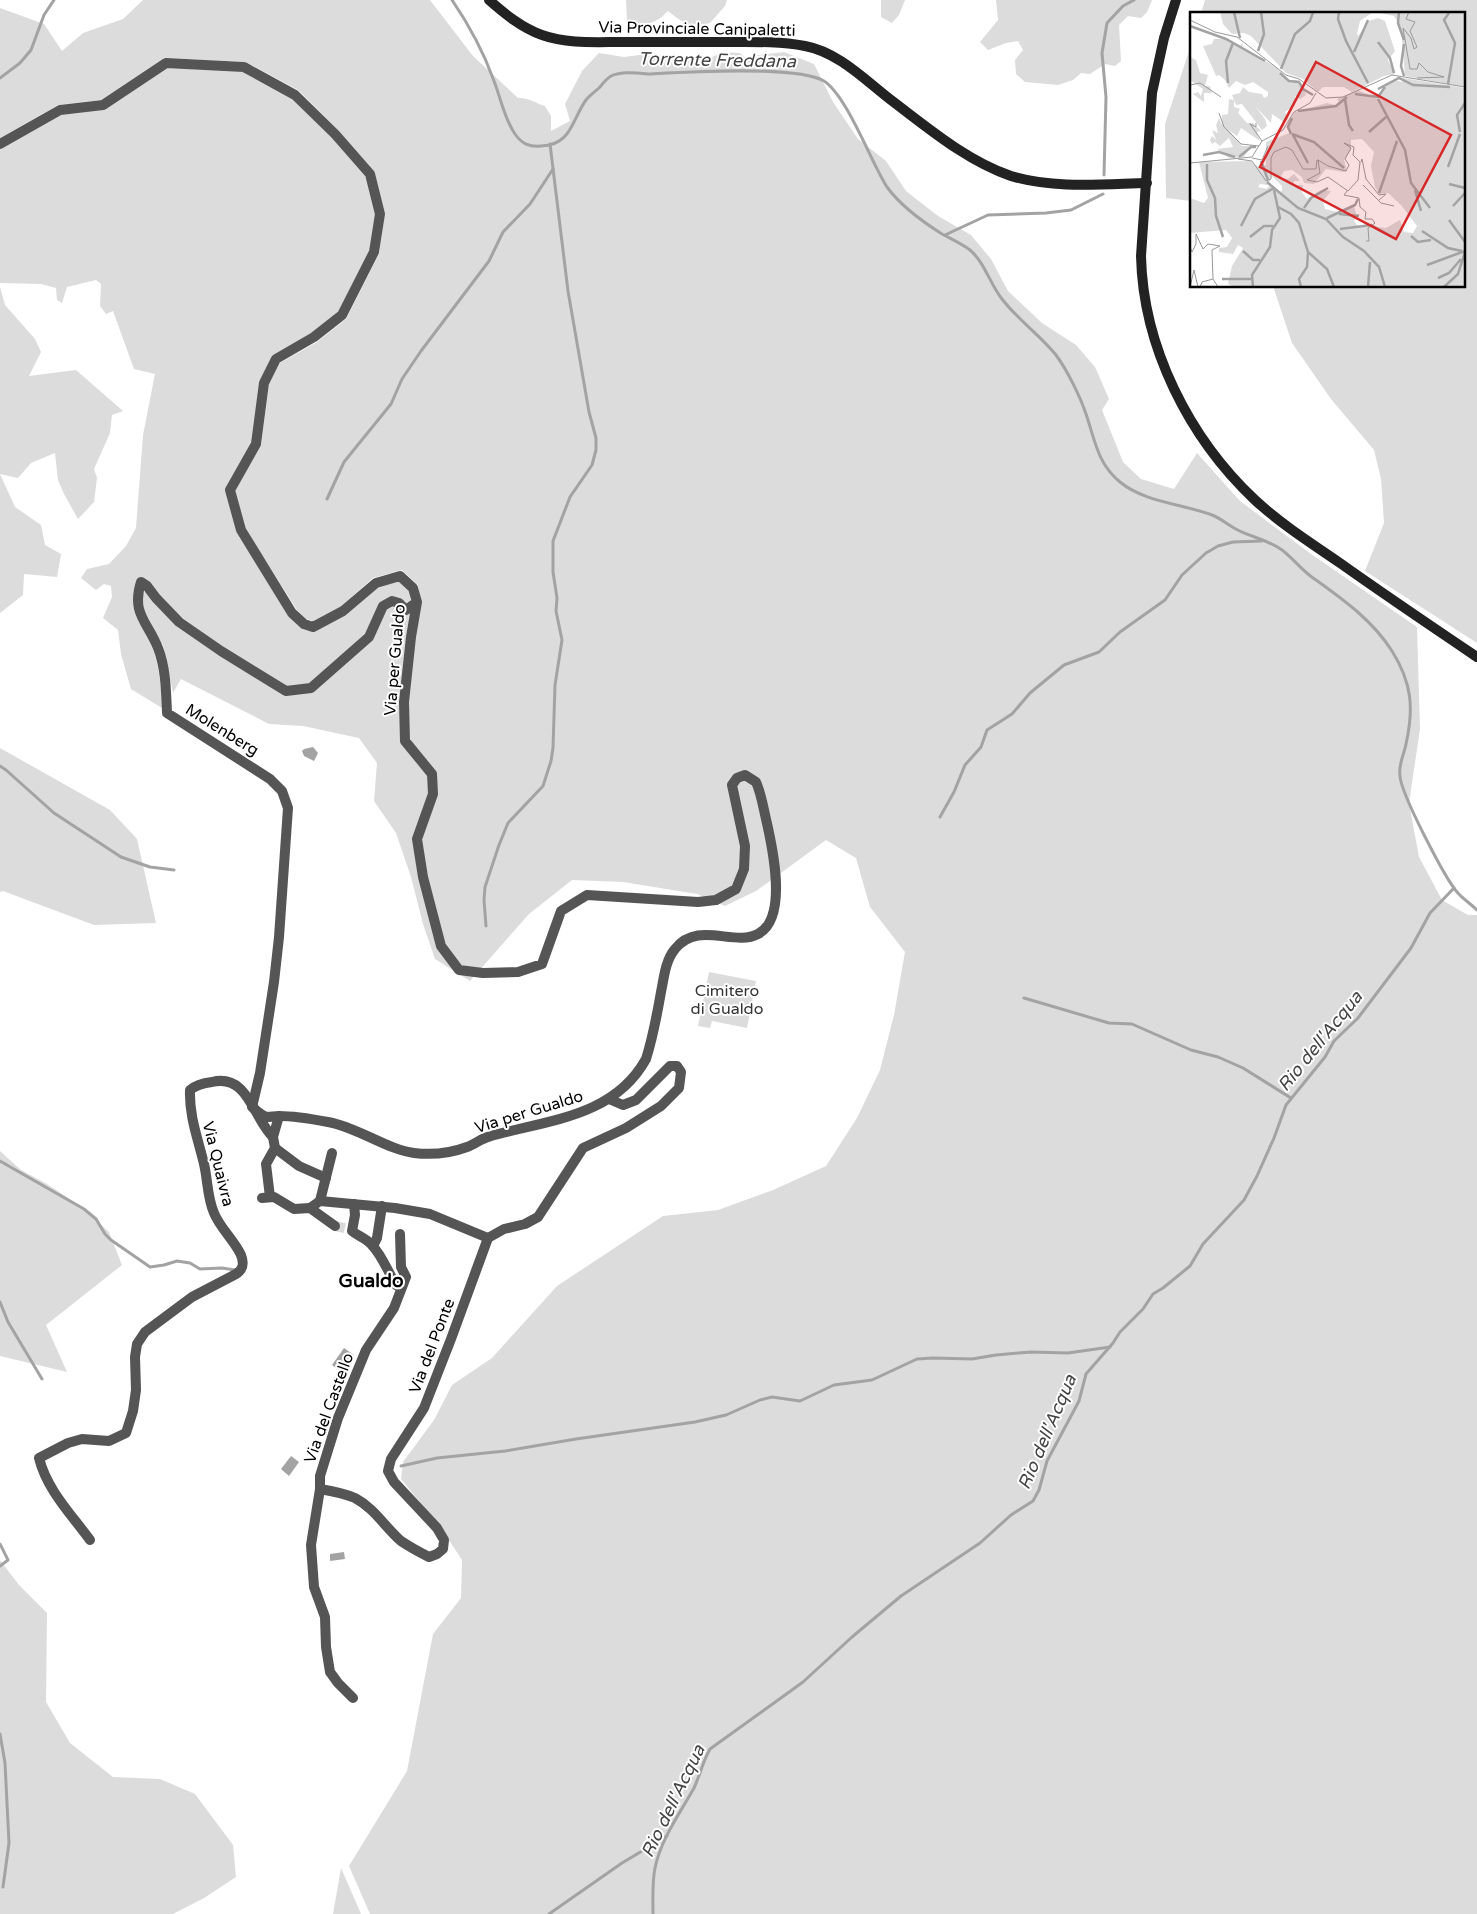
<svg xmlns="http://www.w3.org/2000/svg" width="1477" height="1914" font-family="'Varela Round',sans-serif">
  <rect width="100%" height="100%" fill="#fff"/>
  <g fill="#dcdcdc">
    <path d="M 143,0 L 430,0 L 473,56 L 518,98 C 528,97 535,103 545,106 L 551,116 L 551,131 L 570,121 L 565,104 L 582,71 L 599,53 L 624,57 L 647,54 L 705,60 L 724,52 L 740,53 L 744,57 L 784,52 L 814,64 L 833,102 L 858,139 L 886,161 L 906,191 L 938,216 L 971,235 L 991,259 L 1008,291 L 1042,323 L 1076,345 L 1095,367 L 1109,399 L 1102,410 L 1123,462 L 1141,479 L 1174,489 L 1197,453 L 1240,501 L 1311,554 L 1417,627 L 1420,729 L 1409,803 L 1419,857 L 1442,900 L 1468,915 L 1477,915 L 1477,1914 L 370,1914 L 349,1866 L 407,1771 L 433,1634 L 461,1598 L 462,1560 L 441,1528 L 401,1479 L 403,1462 L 434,1420 L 452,1385 L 492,1358 L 557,1286 L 663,1216 L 718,1210 L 773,1190 L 826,1166 L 857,1118 L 880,1070 L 894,1015 L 905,952 L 870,907 L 856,858 L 826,840 L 756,891 L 725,906 L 697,894 L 623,882 L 572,880 L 529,914 L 470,981 L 435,959 L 423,924 L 411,877 L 396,833 L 374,801 L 377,763 L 359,738 L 303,726 L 269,724 L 181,679 L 173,693 L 163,645 L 144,610 L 142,593 L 146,591 L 150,596 L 285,693 L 312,690 L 371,639 L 385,608 L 393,604 L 398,606 L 420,603 L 418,585 L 402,570 L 373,578 L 340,607 L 313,621 L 306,619 L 297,610 L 245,528 L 235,490 L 261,446 L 269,384 L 280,363 L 317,342 L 346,319 L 379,254 L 385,213 L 374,171 L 338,130 L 298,90 L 246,62 L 164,58 L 101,100 L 58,105 L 0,138 L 0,8 L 44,24 L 62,51 L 83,33 L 123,19 Z"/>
    <path d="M 626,0 L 727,0 L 725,6 L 710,23 C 690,27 684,24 668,11 C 653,26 647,25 627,21 Z"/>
    <polygon points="881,0 905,0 899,15 892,23 881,17"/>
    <polygon points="996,0 1152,0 1147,12 1141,18 1128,16 1119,25 1121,61 1115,66 1105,64 1090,74 1081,73 1073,80 1058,85 1025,82 1016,74 1015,60 1023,50 1018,41 1006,43 988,50 980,42 998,20"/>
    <polygon points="1205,0 1477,0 1477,643 1365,571 1384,523 1381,479 1374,450 1331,399 1292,343 1273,286 1463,286 1463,14 1201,14"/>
    <polygon points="1191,45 1191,201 1166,198 1165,124"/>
    <path d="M 167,66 L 243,70 L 292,97 L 332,136 L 367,176 L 376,214 L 371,251 L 340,313 L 312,334 L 273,357 L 253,443 L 226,489 L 273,588 L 314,630 L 378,586 L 400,580 L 410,590 L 412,601 L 406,606 L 392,597 L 367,635 L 310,684 L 287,687 L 223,648 L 182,619 L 138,581 C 124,612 144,624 153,650 C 160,669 161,688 162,708 L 131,689 L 121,654 L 118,630 L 103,618 L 112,597 L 111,586 L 104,584 L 96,590 L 81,578 L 87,569 L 109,564 L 126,546 L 136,528 L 143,435 L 155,374 L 134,369 L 113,311 L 106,314 L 100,306 L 101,284 L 96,280 L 67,287 L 62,303 L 57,300 L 56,288 L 41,284 L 0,283 L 0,149 L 61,113 L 104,108 Z"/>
    <polygon points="0,287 5,305 35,339 41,352 29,376 76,370 123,411 112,415 110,433 94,469 97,478 94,502 78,519 64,494 58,480 55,453 31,463 18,478 0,474"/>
    <polygon points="0,474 15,507 41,525 45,545 61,554 57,577 24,574 23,595 0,613"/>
    <polygon points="0,748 110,810 137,839 156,923 94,925 3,891 0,892"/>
    <polygon points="709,972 756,981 747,1028 712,1021 710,1028 698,1026"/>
    <polygon points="0,1151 21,1170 47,1184 83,1208 109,1232 122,1265 46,1325 67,1372 0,1356"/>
    <polygon points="0,1560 19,1585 47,1613 46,1702 70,1743 113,1777 160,1779 195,1794 233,1845 236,1877 204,1898 173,1914 0,1914"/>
    <polygon points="341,1868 361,1914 333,1914"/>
  </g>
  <g fill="#a3a3a3">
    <polygon points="313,747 318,753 314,761 304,756 302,751 304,749"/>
    <polygon points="344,1348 354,1355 342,1372 332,1365"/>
    <polygon points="291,1456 299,1462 289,1476 281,1469"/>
    <polygon points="344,1552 345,1559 330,1561 330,1554"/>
  </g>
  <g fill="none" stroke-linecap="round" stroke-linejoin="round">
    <g stroke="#a3a3a3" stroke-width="3">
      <path d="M 452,0 C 469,25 484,53 494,81 C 501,99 504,118 515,134 C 522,144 529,147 541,146 C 572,145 572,119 586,100 C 590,95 596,91 600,87 C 603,83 606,79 611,76 C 622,71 637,73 649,74 C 685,72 796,65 824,81 C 847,96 871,162 887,187 C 900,205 923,222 942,234 C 951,239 961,243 970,250 C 985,263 990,284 1002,299 C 1018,320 1040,335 1056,355 C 1067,370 1080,396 1086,414 C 1095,440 1097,463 1120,482 C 1144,502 1183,504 1212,515 C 1220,518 1227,524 1234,528 C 1249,537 1267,539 1282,550 C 1294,559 1303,572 1316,580 C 1344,600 1373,621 1392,651 C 1412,683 1414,708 1406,744 C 1404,755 1398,765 1400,776 C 1401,794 1445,878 1457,892 C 1463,899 1471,904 1477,910"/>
      <polyline points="0,78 20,63 31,50 44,15 54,0"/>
      <polyline points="1104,175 1106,97 1102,53 1107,23 1123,6 1134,0"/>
      <polyline points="945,235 988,215 1046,213 1071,210 1103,194"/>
      <polyline points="327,499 344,462 391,404 402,379 421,351 489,261 503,232 530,204 553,169"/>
      <polyline points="0,766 6,770 54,813 121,857 150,867 174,870"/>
      <polyline points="940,817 954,792 965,765 981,747 987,730 1012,714 1030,693 1064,665 1099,652 1120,632 1165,600 1182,575 1206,553 1218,546 1233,542 1262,541"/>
      <polyline points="486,926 484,900 485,887 499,845 508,823 543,786 551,761 553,748 555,685 562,640 556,611 557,598 553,572 553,541 570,497 592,465 596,450 596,438 589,412 568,291 550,144"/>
      <polyline points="1024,998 1109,1023 1132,1024 1191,1050 1218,1057 1243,1068 1291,1098"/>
      <polyline points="0,1161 84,1209 96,1219 105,1234 111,1240 150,1267 164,1265 177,1261 190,1263 200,1269 222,1268 235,1270"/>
      <polyline points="0,1302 8,1322 42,1379"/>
      <polyline points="401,1466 437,1458 505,1451 576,1439 695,1422 726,1415 760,1400 772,1397 800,1401 834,1385 872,1380 917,1359 933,1358 972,1359 996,1355 1031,1352 1068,1353 1110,1347"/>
      <polyline points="0,1544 8,1560 0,1566"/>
      <polyline points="0,1734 5,1763 9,1843 3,1887"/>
      <polyline points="549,1914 622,1863 667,1836"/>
      <path d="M 653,1914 C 653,1899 652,1883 655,1868 C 661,1839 680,1813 694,1788 C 700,1775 703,1761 710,1749 L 803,1682 L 852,1637 L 901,1596 L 980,1543 L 1011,1515 L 1033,1501 L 1039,1490 L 1047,1461 L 1079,1401 L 1086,1374 L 1113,1343 L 1120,1332 L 1143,1309 L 1153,1294 L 1163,1288 L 1190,1266 L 1203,1244 L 1244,1200 L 1257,1176 L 1274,1138 L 1286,1105 L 1325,1057 L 1334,1041 L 1358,1018 L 1411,948 L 1430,913 L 1454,888"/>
    </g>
    <polyline stroke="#d9d9d9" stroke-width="10" stroke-dasharray="10 5" stroke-linecap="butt" points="335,1226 349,1229"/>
    <g stroke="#555" stroke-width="10">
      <path d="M 0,144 L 60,110 L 103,105 L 166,63 L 244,67 L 295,95 L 335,134 L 370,174 L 380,214 L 374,252 L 342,315 L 314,337 L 276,359 L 264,383 L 256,444 L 230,490 L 241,530 L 292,613 L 304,624 L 313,627 L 343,611 L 376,583 L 400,576 L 413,588 L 417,602 L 411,637 L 404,702 L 405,741 L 432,774 L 433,794 L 417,839 L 423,877 L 441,946 L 459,970 L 483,973 L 518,972 L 542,964 L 561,911 L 587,895 L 698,902 L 716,900 L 736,889 L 744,869 L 745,846 L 732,785 L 737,778 L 745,775 L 756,782 C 761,793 763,806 766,819 C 772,845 789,918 758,934 C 734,947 698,920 675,949 C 665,961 664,978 661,992 C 657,1015 653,1037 646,1059 C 614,1117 548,1120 491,1136 C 482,1138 475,1144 467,1147 C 451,1153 431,1155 414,1153 C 388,1150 357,1127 328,1122 C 312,1119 295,1116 279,1116 C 275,1116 271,1117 267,1117 C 262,1116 256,1110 252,1107 L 260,1073 L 274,982 L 279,937 L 288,808 L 282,791 L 270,779 L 167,713 C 166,691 166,669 158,648 C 148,622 131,614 141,582 L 147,586 L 156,598 L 179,622 L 221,651 L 286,691 L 311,688 L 369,637 L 383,606 L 392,601 L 399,603 L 406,610 L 417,602"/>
      <polyline points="275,1148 299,1166 326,1178"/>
      <polyline points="270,1197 266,1164 275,1148 273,1137 279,1116"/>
      <polyline points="262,1198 274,1197 294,1209 310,1208 335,1226"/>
      <polyline points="320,1201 332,1153"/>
      <path d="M 354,1204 L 355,1215 L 352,1231 C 358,1236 365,1238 371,1244 C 382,1255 388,1272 396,1285 L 401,1288"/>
      <polyline points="310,1208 320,1201 395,1208 430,1214 488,1238"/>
      <polyline points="373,1246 377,1238 382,1206"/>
      <path d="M 320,1489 C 332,1491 343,1493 355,1498 C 374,1508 385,1527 401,1541 C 410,1547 419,1552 429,1557 L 437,1554 L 443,1549 L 444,1540 L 437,1528 L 394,1482 L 388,1471 L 391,1459 L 424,1408 L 451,1339 L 488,1238 L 504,1229 L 525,1224 L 538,1217 L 583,1148 L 626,1128 L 661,1106 L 679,1088 L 681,1072 L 677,1066 L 670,1066 L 636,1100 L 623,1105 L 609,1099"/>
      <path d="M 90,1540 C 71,1514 47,1490 39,1458 L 68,1443 L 82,1439 L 109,1441 L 126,1433 L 133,1411 L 136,1390 L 135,1357 L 137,1344 L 145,1332 L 192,1297 L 236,1274 C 244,1269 244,1263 241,1255 C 234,1240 220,1228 214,1213 C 207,1197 208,1181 204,1164 C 198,1139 189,1116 190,1090 C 196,1085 204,1083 212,1082 C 248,1073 253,1118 273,1137"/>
      <polyline points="353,1698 338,1683 330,1672 326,1647 325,1617 314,1587 311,1545 320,1489 320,1476 338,1418 366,1350 394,1308 406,1277 401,1267 400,1234"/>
    </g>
    <g stroke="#222" stroke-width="10">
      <path d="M 489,0 C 505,14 522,28 542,35 C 567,44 595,42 621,42 C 655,42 689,42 723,42 C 750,42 778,41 805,46 C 838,52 865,80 891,100 C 928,128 967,161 1011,176 C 1053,189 1104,184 1147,183"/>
      <path d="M 1176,0 L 1164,38 L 1152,93 L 1141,256 C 1143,347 1189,438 1255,500 C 1281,524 1311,543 1340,563 C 1385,595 1431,626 1477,657"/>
    </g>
  </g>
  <g text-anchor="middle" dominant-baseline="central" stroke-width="4" stroke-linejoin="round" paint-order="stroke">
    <g font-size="16" fill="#000" stroke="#fff">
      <text transform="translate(697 29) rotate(1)">Via Provinciale Canipaletti</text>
      <text transform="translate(395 660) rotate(-85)">Via per Gualdo</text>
      <text transform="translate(222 730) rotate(32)">Molenberg</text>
      <text transform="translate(529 1112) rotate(-17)">Via per Gualdo</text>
      <text transform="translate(218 1164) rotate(76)">Via Quaivra</text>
      <text transform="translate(432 1346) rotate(-69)">Via del Ponte</text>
      <text transform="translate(329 1408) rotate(-70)">Via del Castello</text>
    </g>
    <g font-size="16" fill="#333" stroke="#fff">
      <text x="727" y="991">Cimitero<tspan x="727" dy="18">di Gualdo</tspan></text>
    </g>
    <g font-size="18" font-style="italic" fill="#444" stroke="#fff">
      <text transform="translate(717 60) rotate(1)">Torrente Freddana</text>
      <text transform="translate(1320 1041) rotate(-51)">Rio dell'Acqua</text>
      <text transform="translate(1047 1432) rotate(-67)">Rio dell'Acqua</text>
      <text transform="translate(673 1801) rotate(-64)">Rio dell'Acqua</text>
    </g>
    <g font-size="19" font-weight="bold" fill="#000" stroke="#fff">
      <text x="371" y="1281">Gualdo</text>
    </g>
  </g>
  <g transform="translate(1190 12)">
    <rect width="275" height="275" fill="#fff"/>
    <path d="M 30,0 L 183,0 L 170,9 L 167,22 L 168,24 L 179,9 L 188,6 L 195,9 L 205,39 L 198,48 L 205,62 L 194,64 L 162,80 L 154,75 L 133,75 L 128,80 L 113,67 L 96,61 L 61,24 L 54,21 L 42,22 L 33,12 ZM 185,0 L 275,0 L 275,75 L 215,64 L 211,15 L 204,4 ZM 24,27 L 37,27 L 50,34 L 53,31 L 52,36 L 86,55 L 101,71 L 105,68 L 111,71 L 116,83 L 110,87 L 105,84 L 105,93 L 95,100 L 98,106 L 95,111 L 82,102 L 81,111 L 65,94 L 75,107 L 77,114 L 72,118 L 52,92 L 46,93 L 42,83 L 50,81 L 53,75 L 59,80 L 72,82 L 74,86 L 78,84 L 78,80 L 63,70 L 55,73 L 46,69 L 39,76 L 35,68 L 29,63 L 26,64 L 13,34 L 22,32 ZM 0,45 L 6,48 L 10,61 L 18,63 L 15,74 L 20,74 L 22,81 L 14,81 L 14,90 L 3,82 L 8,80 L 11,84 L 13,77 L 0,68 ZM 213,66 L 275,76 L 275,275 L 45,275 L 38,272 L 42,254 L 53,236 L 48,233 L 43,242 L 29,240 L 29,236 L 37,235 L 42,226 L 36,218 L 0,221 L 0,186 L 14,191 L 18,186 L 9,150 L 60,149 L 70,156 L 76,153 L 76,130 L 100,121 L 96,115 L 105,100 L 137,91 L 145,93 L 149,90 L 147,87 L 168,78 L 188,87 L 194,73 L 204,68 L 212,70 ZM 172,127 L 184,140 L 181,154 L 185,175 L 189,182 L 198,181 L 211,193 L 227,214 L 223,221 L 214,220 L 210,208 L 196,216 L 167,213 L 164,209 L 170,202 L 166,202 L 164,194 L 148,200 L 135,197 L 133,189 L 141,179 L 131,178 L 117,187 L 112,180 L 113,173 L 104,173 L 104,169 L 110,169 L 104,162 L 98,167 L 90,166 L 94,159 L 102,158 L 112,165 L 114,171 L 124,172 L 136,157 L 154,160 L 157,159 L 154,148 L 161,138 L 161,128 ZM 82,164 L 92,174 L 92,179 L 89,180 L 80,172 L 77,177 L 68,175 L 70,172 L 78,173 ZM 39,87 L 44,88 L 44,95 L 50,97 L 48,101 L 57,111 L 63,111 L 71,119 L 67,120 L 70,129 L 51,116 L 47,124 L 39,118 L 52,134 L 61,134 L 54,145 L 39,146 L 27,137 L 43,135 L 39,126 L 30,134 L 25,130 L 22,132 L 20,128 L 22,124 L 26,128 L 22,118 L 28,121 L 26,113 L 29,106 L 32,113 L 32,103 L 38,102 Z" fill="#dcdcdc" fill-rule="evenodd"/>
    <path fill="none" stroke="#a3a3a3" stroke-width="2.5" d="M 44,0 L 50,26M 149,0 L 148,7 L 156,29 L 178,71M 209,0 L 208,11 L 214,28M 0,14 L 36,27 L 75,49M 188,30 L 200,46 L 204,61M 68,39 L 74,22 L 71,0M 164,40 L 178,8M 91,57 L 105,22 L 120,9 L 123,0M 90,61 L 99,69 L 109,70 L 113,77 L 123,83M 214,64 L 211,54 L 214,32M 38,71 L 36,49 L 43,31M 258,72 L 265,31 L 254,8 L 259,1M 188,77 L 209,66 L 223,73 L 260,75M 165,82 L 188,85 L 195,75M 155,87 L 159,113 L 163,119M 188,87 L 215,138 L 221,171 L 240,196M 108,99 L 146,94 L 157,85M 179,120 L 196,105M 270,120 L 267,103 L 275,91M 101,122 L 98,115 L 102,106M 102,122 L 124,130 L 154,156M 103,123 L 118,151M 13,143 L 29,140 L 45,145M 49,145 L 61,135 L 66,135M 71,149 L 78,168M 17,152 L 17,168 L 25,186 L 26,204 L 33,225M 258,155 L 270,122M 77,170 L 108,196 L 136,207 L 153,225 L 174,239 L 189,255 L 195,275M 259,172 L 275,176M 225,178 L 231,199M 189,181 L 207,129M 263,194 L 275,181M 88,195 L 101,202 L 109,211 L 118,240 L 137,257 L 144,275M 114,196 L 121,186 L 138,176M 149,202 L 169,204M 137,206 L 165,193 L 168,187M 259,208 L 275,230M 51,214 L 65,187 L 84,176M 150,217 L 181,213 L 204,226M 232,219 L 258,236 L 272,239M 221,224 L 228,230 L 241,228M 60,225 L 74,214 L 83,214M 53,239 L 63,248 L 70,248M 237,253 L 275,239M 248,266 L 259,261 L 271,247M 32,267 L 61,267M 63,275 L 62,263 L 80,235 L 82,218 L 90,206 L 84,178M 111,275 L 109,267 L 117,255 L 118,241M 178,275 L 180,250M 254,275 L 268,262 L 275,240"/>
    <path fill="none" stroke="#999" stroke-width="1" d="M 219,0 L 216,7 L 225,10 L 220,19 L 227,35 L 224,37 L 221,26 L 213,16 L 220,57 L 227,57 L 229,51 L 238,60 L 254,65 L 227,66M 0,8 L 25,20 L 47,25 L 96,63 L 109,67 L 136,86 L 153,85 L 202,63 L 275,75M 0,73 L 10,71 L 31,85M 29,101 L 34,115 L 51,132 L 69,134M 66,111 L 66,115 L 60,112 L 72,129M 62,146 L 72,148 L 78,134M 48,147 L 62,149 L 76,169 L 81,167 L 81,146 L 84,140 L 96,135 L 102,138 L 113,157 L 126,157 L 127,148 L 128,148 L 138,154 L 156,159 L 159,153 L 155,147 L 161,136 L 154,131 L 164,135 L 163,143 L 170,150 L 168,168 L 158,179 L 138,165 L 127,170 L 117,168 L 130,161 L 128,148M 171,150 L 172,147 L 176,167 L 189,183 L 196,182 L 188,189M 0,151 L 62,145 L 72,129 L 93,118 L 104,100 L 120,91 L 126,81M 173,173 L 191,191 L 204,194M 157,179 L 154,183 L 169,186 L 170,195 L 176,200 L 175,207 L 182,207 L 185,211 L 178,216 L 179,229 L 176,229M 0,235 L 2,240 L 6,232 L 6,222 L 13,237 L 18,232 L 30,234 L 22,238 L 23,267M 0,275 L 4,258 L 8,275M 10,275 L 12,270 L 23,267 L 28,275"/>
    <path fill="#d62828" fill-opacity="0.15" stroke="#d62828" stroke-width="2.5" d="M 126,50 L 261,123 L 206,227 L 70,155 Z"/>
    <rect width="275" height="275" fill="none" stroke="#000" stroke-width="2.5"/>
  </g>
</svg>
